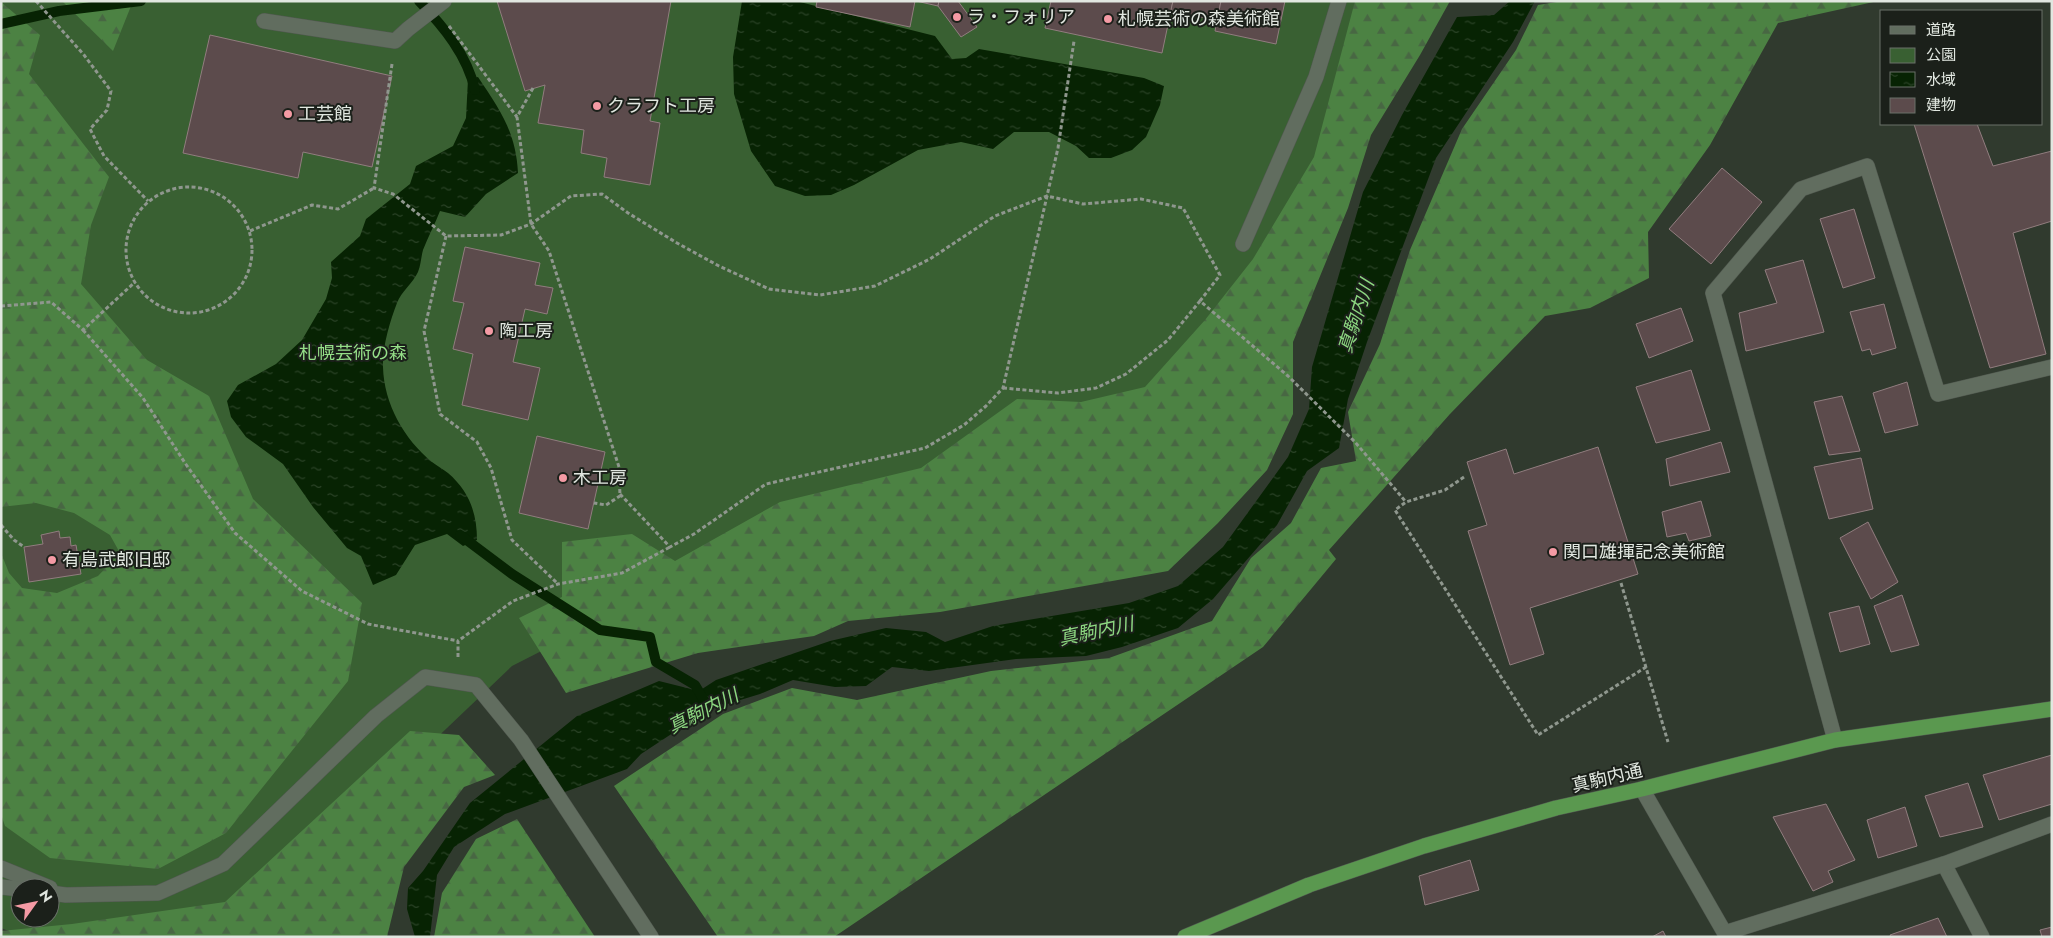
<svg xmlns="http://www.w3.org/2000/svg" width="2053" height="938" font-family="Jost,'Noto Sans JP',sans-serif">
  <defs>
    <pattern id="forest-firs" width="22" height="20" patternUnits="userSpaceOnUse" patternTransform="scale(1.25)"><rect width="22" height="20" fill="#4c8243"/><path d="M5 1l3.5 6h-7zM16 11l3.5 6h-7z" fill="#486743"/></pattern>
    <pattern id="water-ripples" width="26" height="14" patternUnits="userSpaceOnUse" patternTransform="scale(1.25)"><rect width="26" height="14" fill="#072303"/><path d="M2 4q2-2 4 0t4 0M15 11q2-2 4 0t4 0" fill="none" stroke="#2b4327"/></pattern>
  </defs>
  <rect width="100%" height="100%" fill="#303a2e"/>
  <path fill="#396032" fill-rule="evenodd" d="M 1,1 L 1388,1 L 1378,61 L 1311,300 L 1158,424 L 732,554 L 512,666 L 254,912 L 124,937 L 24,937 L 1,928 ZM 20,888 L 50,888 L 50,918 L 20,918 Z"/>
  <g fill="url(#forest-firs)">
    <polygon points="62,1 133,1 113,51"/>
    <polygon points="1355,1 1450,1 1420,55 1371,135 1348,208 1293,342 1293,414 1267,470 1218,523 1168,571 940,612 848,621 814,636 698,653 566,693 519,618 562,597 562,542 632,534 675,561 780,502 921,468 1017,399 1081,402 1145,387 1205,320 1253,259 1314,157"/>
    <polygon points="1563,1 1878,1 1778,23 1710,145 1648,232 1649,278 1590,308 1545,316 1450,414 1329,550 1336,559 1263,647 834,937 718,937 614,786 723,714 792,688 857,700 991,671 1109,658 1212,621 1251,558 1291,523 1321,468 1356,461 1348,412 1380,344 1410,250 1462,129 1516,50 1538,5"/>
    <polygon points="1,2 40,35 29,74 109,177 91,225 81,284 147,360 209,396 253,499 362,603 348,681 226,833 158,869 50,858 5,826 1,814 1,553 9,573 22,588 57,593 98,576 120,553 110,535 74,513 36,503 1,507"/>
    <polygon points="410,731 459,735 495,775 464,787 404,867 387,937 1,937 1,931 72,924 225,902"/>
    <polygon points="517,819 595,937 434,937 442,893 476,839"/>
  </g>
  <g fill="url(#water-ripples)">
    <polygon points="742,1 796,1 935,36 952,59 966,58 979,49 1144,78 1164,86 1160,105 1146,137 1132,150 1111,158 1089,158 1076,146 1049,132 1014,132 993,149 961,142 918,150 854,185 831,195 805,196 775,186 751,151 734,94 733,57"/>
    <polygon points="1510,1 1535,1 1513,42 1436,158 1367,342 1348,399 1339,448 1307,471 1277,525 1213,599 1178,628 1122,647 1086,656 1016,659 929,671 892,667 866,686 835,687 793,680 760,694 714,708 679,729 641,754 627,769 505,814 454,847 437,875 430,937 415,937 407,909 408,888 423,871 470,803 577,716 659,681 699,691 716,680 830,641 886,628 926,632 945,642 993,626 1129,603 1178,586 1223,547 1288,457 1309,409 1312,367 1363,192 1402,115 1457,17 1494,15"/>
    <path d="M 478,77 C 500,110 516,132 518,173 L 486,194 L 465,217 L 440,211 C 435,224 428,237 423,250 C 421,257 421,265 418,272 C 413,283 401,292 397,303 C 390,321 382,348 383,367 C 384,404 404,439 432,462 C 437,466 443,469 448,473 C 469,491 477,513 477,540 L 463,546 L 447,534 L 415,545 L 396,575 L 373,585 L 361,556 L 347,548 L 313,507 L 283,464 L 246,437 L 231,417 L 227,401 L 238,385 L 276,364 L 302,340 L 326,299 L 332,278 L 331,262 L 360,236 L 366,219 L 410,184 L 416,166 L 453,146 L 466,118 L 468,79 Z"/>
  </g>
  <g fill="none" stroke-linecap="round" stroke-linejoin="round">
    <g stroke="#072303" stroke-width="10">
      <path d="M 419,1 C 444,27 467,55 475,90"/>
      <polyline points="1,24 59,11 141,1"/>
      <polyline points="460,535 512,574 600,630 650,637 656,662 695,685 705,702"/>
    </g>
  </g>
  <g fill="#5c4b4c" stroke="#917d7f">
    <polygon points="497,1 671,1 650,121 660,123 650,185 604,177 607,158 581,153 584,130 538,123 545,85 525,91"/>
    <polygon points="817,1 915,1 910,27 816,7"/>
    <polygon points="916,1 939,1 938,6"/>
    <polygon points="939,1 958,1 977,27 961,37 938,6"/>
    <polygon points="1051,1 1173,1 1162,53 1045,28"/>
    <polygon points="1173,1 1221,1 1217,21 1171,10"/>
    <polygon points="1221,1 1285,1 1276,44 1215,31"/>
    <polygon points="210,35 392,76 372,167 303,152 298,178 183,153"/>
    <polygon points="1914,124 1977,124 1993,166 2052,151 2052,221 2013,233 2046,354 1990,368"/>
    <polygon points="1722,168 1762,202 1711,264 1669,229"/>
    <polygon points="1854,209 1875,278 1843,288 1820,219"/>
    <polygon points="465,247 540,263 535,285 553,288 547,314 525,309 513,362 540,368 528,420 462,405 473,354 453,349 464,303 453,301"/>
    <polygon points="1803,260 1824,332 1746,351 1739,313 1777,303 1765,270"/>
    <polygon points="1884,304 1896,348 1872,355 1870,349 1862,351 1850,312"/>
    <polygon points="1681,308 1693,341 1649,358 1636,324"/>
    <polygon points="1691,370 1710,430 1656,443 1636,387"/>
    <polygon points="1907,382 1918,425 1885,433 1873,393"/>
    <polygon points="1842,396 1860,451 1829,455 1814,402"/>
    <polygon points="537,436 605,452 588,529 519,513"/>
    <polygon points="1721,442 1730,472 1670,486 1666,459"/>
    <polygon points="1598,447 1638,574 1530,608 1544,654 1510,665 1468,531 1487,525 1467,462 1506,449 1514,474"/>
    <polygon points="1861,458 1873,509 1829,519 1814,467"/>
    <polygon points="1701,501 1711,536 1689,541 1686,533 1667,537 1662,512"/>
    <polygon points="1868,522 1898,582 1871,599 1840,538"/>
    <polygon points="59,531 60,538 70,537 71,546 76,545 81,574 29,582 24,547 43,544 41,535"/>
    <polygon points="1902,595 1919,645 1891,652 1874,606"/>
    <polygon points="1859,606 1870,644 1840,652 1829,613"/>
    <polygon points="2052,755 2052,804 1999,820 1983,775"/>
    <polygon points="1968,783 1983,827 1940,837 1925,796"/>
    <polygon points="1826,804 1855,860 1828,871 1833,882 1813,891 1773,817"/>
    <polygon points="1905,807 1917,846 1878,858 1867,820"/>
    <polygon points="1470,860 1479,890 1425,905 1419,876"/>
    <polygon points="1938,918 1947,937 1891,937 1890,935"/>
    <polygon points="2052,927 2052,937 2042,937 2040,930"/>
    <polygon points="1663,931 1666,937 1652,937"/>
  </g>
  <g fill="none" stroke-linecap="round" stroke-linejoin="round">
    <g stroke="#50584f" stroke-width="16">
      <g id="service">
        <polyline points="264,21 395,41 408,29 444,1"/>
        <polyline points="1243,244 1316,77 1339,1"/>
        <polyline points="1,868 50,888"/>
        <polyline points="1,887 20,889"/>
        <polyline points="50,893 66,895 158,893 223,864 376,716 425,677 476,685 521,740 651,937"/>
      </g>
    </g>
    <g stroke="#50584f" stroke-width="16">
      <g id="minor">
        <polyline points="1835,740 1713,293 1801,189 1867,166 1938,394 2052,367"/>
        <polyline points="1642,789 1727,937"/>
        <polyline points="1944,864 1982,937"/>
        <polyline points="1725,933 1944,864 2052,824"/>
      </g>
    </g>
    <g stroke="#50584f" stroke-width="16">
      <polyline id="trunk" points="1185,937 1309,885 1424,846 1556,808 1642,789 1835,740 2052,709"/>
    </g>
    <g stroke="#8f978e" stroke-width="3" stroke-dasharray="4 2.5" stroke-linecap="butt">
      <polyline points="36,1 84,55 111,91 107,110 90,129 104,156 148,201"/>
      <polyline points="449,26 517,117"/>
      <polyline points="392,64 374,188 393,194 446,236 501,235 531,224 571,196 602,194 628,213 677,243 719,266 769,289 820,295 875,286 930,259 995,216 1047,196 1058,148 1074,41"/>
      <polyline points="533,88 517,117 531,224 549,251 619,467 620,496 606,505 594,503"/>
      <circle cx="189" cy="250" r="63"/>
      <polyline points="250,231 312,205 338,209 374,188"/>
      <polyline points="446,236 424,331 440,414 477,442 491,468 512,540 558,584"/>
      <polyline points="1,306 51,302 83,330 135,282"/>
      <polyline points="83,330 143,398 185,463 235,533 302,591 368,624 458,641"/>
      <polyline points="1003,388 1058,393 1096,388 1126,374 1168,340 1200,301 1288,376 1355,442 1406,502"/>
      <polyline points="1464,477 1445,490 1406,502 1395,510 1538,735 1646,667"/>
      <polyline points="620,494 670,547 694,534 766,484 925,448 964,425 986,406 1003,388 1047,196 1083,204 1141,199 1183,208 1220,275 1200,301"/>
      <polyline points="1,525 14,540 24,547"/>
      <polyline points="1621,583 1668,742"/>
      <polyline points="458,657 458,641 513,601 558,584 622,573 670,547"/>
    </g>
    <use href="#service" stroke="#616d5f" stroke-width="15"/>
    <use href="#minor" stroke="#616d5f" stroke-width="15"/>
    <use href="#trunk" stroke="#5a984f" stroke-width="15"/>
  </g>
  <g fill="#f49aa4" stroke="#1b201a" stroke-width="2">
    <circle cx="957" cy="17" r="5"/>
    <circle cx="1108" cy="19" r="5"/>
    <circle cx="597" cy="106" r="5"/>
    <circle cx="288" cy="114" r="5"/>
    <circle cx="489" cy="331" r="5"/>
    <circle cx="563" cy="478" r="5"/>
    <circle cx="1553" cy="552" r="5"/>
    <circle cx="52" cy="560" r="5"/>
  </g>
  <g text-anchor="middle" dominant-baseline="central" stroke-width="4" stroke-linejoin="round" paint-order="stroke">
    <g font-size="18" fill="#e1e7e0" stroke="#1b201a" text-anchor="start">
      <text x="967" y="17">ラ・フォリア</text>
      <text x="1118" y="19">札幌芸術の森美術館</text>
      <text x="607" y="106">クラフト工房</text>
      <text x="298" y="114">工芸館</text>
      <text x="499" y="331">陶工房</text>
      <text x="573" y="478">木工房</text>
      <text x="1563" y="552">関口雄揮記念美術館</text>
      <text x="62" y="560">有島武郎旧邸</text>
    </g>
    <g font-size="18" fill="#95df88" stroke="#1b201a">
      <text x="353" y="353">札幌芸術の森</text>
    </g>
    <g font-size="18" fill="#e1e7e0" stroke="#1b201a">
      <text transform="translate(1607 778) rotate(-13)">真駒内通</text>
    </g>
    <g font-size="19" font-style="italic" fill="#8cd780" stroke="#1b201a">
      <text transform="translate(1356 316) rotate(-72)">真駒内川</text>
      <text transform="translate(1096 631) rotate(-12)">真駒内川</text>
      <text transform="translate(703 711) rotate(-27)">真駒内川</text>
    </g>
  </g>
  <rect width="2053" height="938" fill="none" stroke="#e1e7e0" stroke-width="5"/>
  <rect x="1880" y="10" width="162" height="115" fill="#1b201a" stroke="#6a7069"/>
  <rect x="1890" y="26" width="25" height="8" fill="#616d5f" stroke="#6a7069"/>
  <text x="1926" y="35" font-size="15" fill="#e1e7e0">道路</text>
  <rect x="1890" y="48" width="25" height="15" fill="#396032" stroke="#6a7069"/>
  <text x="1926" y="60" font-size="15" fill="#e1e7e0">公園</text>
  <rect x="1890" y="72" width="25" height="15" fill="url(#water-ripples)" stroke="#6a7069"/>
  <text x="1926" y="85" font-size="15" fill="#e1e7e0">水域</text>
  <rect x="1890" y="98" width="25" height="15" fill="#5c4b4c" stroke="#6a7069"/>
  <text x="1926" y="110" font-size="15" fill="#e1e7e0">建物</text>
  <g transform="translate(35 903) rotate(57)"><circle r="24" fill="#1b201a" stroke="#6a7069"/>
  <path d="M0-4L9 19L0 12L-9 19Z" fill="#f49aa4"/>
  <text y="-8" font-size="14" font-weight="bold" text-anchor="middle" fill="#e1e7e0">N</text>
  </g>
</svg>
